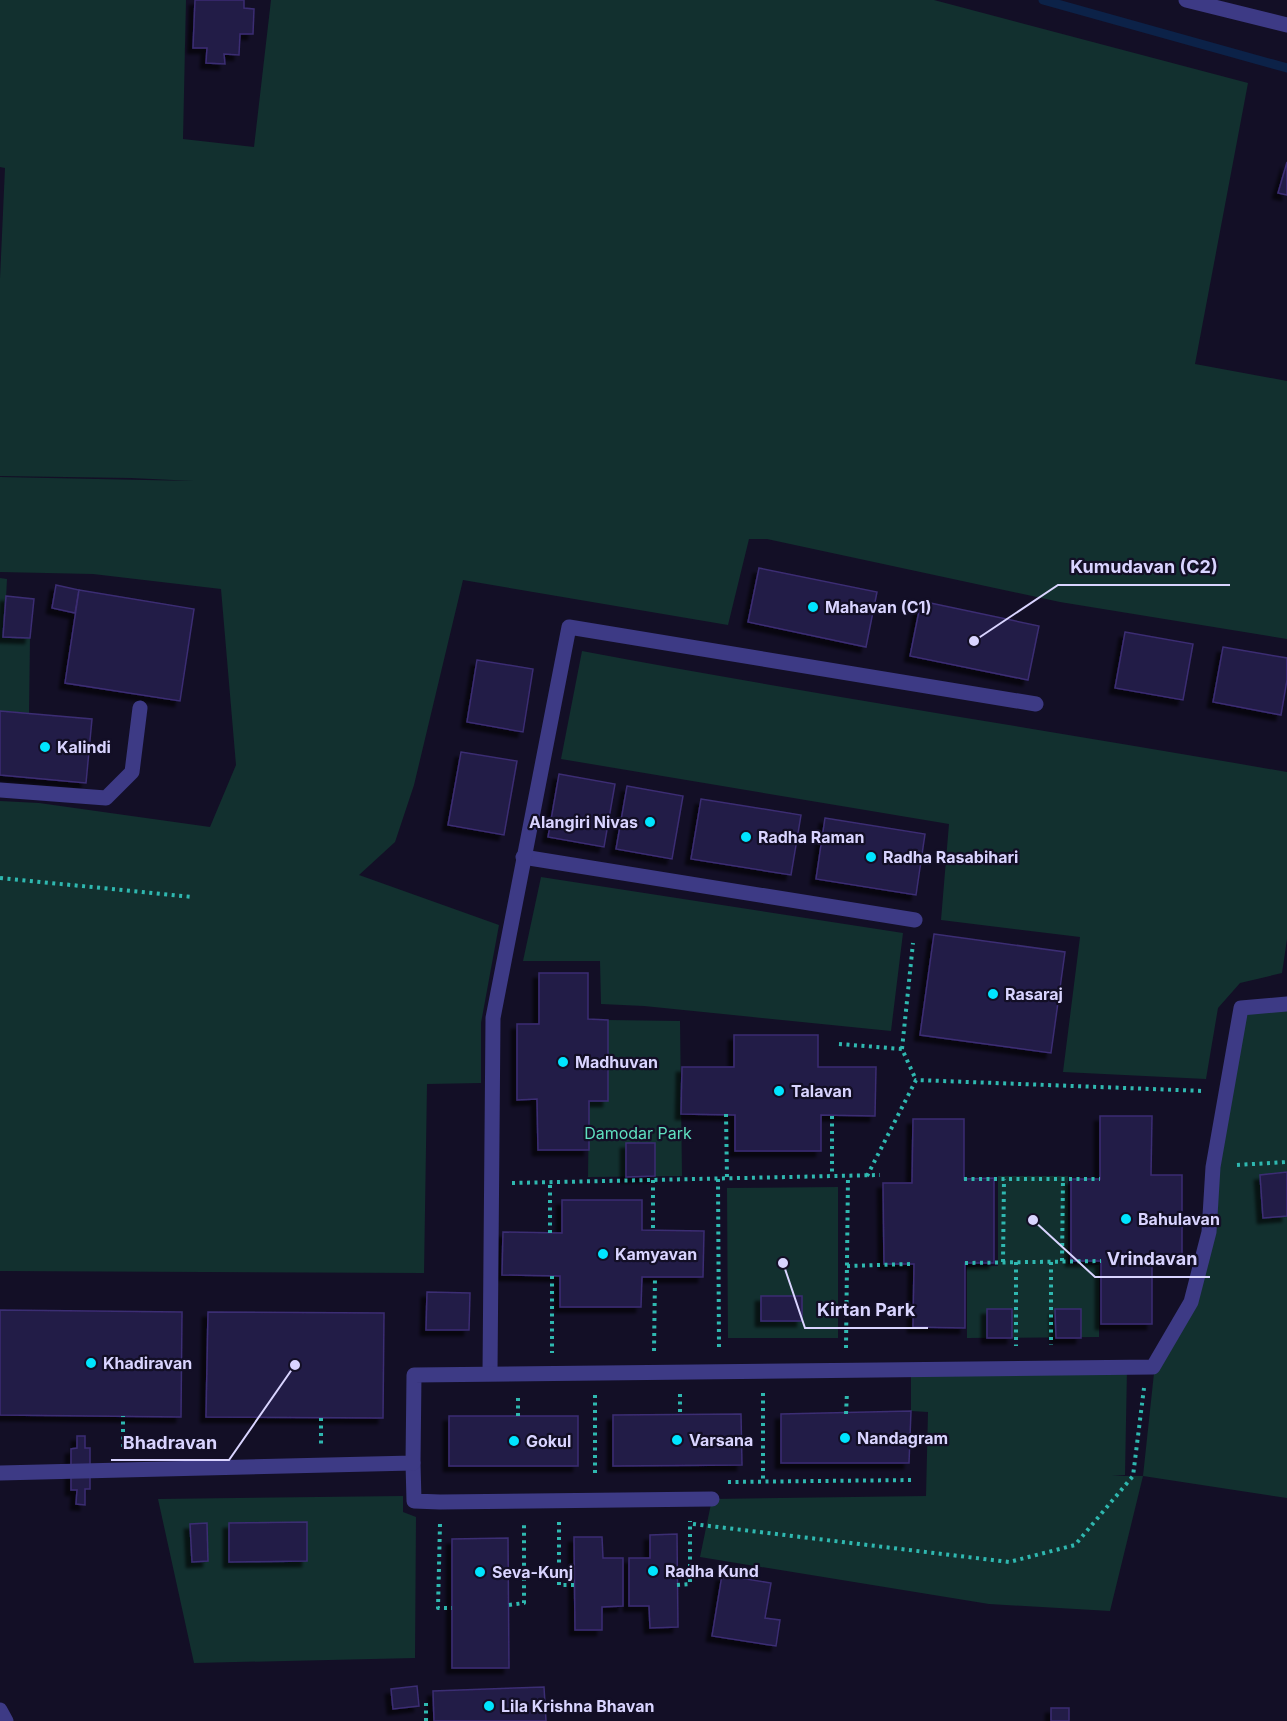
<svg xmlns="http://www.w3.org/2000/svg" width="1287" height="1721" font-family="Inter,sans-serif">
  <defs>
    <filter id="shadow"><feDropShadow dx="-5.5" dy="5.5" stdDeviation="1.5" flood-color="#0009"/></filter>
  </defs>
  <rect width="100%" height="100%" fill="#130f26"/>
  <g fill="#12302f">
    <polygon points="0,0 186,0 183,139 254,147 271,0 934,0 1248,83 1195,364 1287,381 1287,639 1060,602 767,539 749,539 728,625 463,580 414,785 395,842 359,875 499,925 481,1023 481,1083 427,1084 424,1273 0,1271 0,801 39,803 210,827 236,765 221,589 93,574 0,572 0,477 194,481 131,478 0,476 0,279 5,168 0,167"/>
    <polygon points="0,578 7,579 4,636 30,638 29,713 0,711"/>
    <path d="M 582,651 C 816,695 1052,731 1287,772 L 1287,939 L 1282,973 L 1240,983 L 1218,1008 L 1206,1079 L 1063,1072 L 1080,937 L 941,920 L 949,824 L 561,759 Z"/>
    <polygon points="541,877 903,933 891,1031 644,1006 601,1004 600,961 523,961"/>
    <polygon points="1287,1007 1287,1498 1143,1476 1110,1611 989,1604 700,1557 712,1499 926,1496 928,1412 911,1411 911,1369 1127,1368 1125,1475 1112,1476 1143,1476 1154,1373 1191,1302 1241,1013"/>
    <polygon points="608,1020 680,1021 682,1176 588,1177 589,1101 608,1101"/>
    <polygon points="998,1176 1068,1176 1068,1264 1099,1265 1099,1337 967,1338 967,1267 998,1266"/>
    <polygon points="838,1187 838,1338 728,1338 727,1188"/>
    <polygon points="403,1496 403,1512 416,1517 415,1658 194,1663 158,1499"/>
  </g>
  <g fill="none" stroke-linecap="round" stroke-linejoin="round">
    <polyline stroke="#0c2248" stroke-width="9" points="1043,0 1287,68"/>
  </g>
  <g fill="#241b47" stroke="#3b2d73" stroke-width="1.5" filter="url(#shadow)">
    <polygon points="195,0 244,0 244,8 254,9 253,34 240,34 239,55 224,54 225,64 206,63 207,48 193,48"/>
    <polygon points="1287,162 1287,195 1278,193"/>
    <polygon points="759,568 877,592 866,647 748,622"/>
    <polygon points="56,585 79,590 75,613 52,608"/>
    <polygon points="79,590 194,609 180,701 65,683"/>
    <polygon points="6,596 34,599 30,638 3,637"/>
    <polygon points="921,601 1039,626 1028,680 910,656"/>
    <polygon points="1125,632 1193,644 1183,700 1115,688"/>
    <polygon points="1223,647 1287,658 1287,680 1281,715 1213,702"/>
    <polygon points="477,660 533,669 523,732 467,722"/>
    <polygon points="0,711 92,719 86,783 0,775"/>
    <polygon points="461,752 517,761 504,835 448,825"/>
    <polygon points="559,774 615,784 604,847 548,837"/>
    <polygon points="627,786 683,796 672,859 616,849"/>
    <polygon points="701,799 801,815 791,875 691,859"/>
    <polygon points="825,818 925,834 916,895 816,879"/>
    <polygon points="934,934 1065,952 1051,1053 920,1035"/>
    <polygon points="539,973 588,973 588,1019 608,1020 608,1101 589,1101 589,1150 538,1150 537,1099 517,1100 517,1024 539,1024"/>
    <polygon points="734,1035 818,1035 818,1067 876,1067 875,1116 821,1115 821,1151 735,1151 735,1115 681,1114 682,1067 734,1067"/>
    <polygon points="1100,1116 1152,1116 1151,1175 1182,1175 1182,1259 1152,1259 1152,1324 1101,1324 1101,1261 1071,1261 1071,1179 1100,1179"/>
    <polygon points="913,1119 964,1119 964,1179 994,1178 994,1263 965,1263 965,1328 913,1327 914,1264 884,1264 883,1183 912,1183"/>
    <polygon points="626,1143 655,1143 655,1176 626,1177"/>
    <polygon points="1287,1172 1287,1216 1263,1218 1260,1175"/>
    <polygon points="562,1200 642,1200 642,1230 704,1231 703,1277 642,1277 641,1307 560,1307 560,1276 502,1275 503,1232 562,1233"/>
    <polygon points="427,1292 470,1293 469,1330 426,1330"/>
    <rect x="761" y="1296" width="41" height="25"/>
    <rect x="987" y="1309" width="25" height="29"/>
    <polygon points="1055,1309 1081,1309 1081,1338 1056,1338"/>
    <polygon points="0,1310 182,1312 181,1417 0,1415"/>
    <polygon points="208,1312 384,1313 383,1418 206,1417"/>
    <polygon points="911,1411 909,1463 781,1463 781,1414"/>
    <polygon points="741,1414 742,1465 613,1466 613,1415"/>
    <rect x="449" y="1416" width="129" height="50"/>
    <polygon points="77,1436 85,1436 85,1448 90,1448 90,1489 85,1489 85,1505 76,1504 77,1490 71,1490 71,1449 77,1448"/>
    <polygon points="307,1522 307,1561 229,1562 229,1523"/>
    <polygon points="207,1523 208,1561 192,1562 190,1524"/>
    <polygon points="677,1534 678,1627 650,1628 649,1606 629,1606 629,1558 650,1558 650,1535"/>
    <polygon points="574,1537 602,1537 603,1558 623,1558 623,1606 602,1607 602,1630 575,1630"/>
    <polygon points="508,1538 509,1668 452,1668 452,1539"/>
    <polygon points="722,1575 771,1583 765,1618 780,1620 776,1646 712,1636"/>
    <polygon points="417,1686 419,1706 393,1709 391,1689"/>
    <polygon points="544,1687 546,1721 434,1721 433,1691"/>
    <rect x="1051" y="1708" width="18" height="13"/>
  </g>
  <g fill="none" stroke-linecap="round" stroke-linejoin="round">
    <g stroke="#2fb8b0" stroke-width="4" stroke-dasharray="3 4.5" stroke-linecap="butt">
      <polyline points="0,878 193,897"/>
      <polyline points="839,1044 902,1049 916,1080"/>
      <polyline points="902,1049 913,943"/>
      <polyline points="726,1114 727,1179"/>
      <polyline points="832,1116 832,1176"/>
      <polyline points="1237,1165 1287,1162"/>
      <polyline points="867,1176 916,1080 1204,1091"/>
      <polyline points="718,1179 719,1349"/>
      <polyline points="964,1179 1100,1179"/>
      <polyline points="653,1180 653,1230"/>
      <polyline points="512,1183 880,1175"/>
      <polyline points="550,1233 550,1182"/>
      <polyline points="1062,1261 1063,1179"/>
      <polyline points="1003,1262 1004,1179"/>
      <polyline points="1016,1262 1016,1346"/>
      <polyline points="1051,1262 1051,1345"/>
      <polyline points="965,1263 1101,1261"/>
      <polyline points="847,1266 911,1264"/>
      <polyline points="552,1276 552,1353"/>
      <polyline points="846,1348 848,1176"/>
      <polyline points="654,1351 655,1277"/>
      <polyline points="763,1393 763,1482"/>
      <polyline points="680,1394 680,1414"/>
      <polyline points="595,1395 595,1477"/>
      <polyline points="846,1414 847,1392"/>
      <polyline points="518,1416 518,1396"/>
      <polyline points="321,1418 321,1444"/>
      <polyline points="123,1447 123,1416"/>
      <polyline points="728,1482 913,1480"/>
      <polyline points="559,1522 559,1585 575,1585"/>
      <polyline points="440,1524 438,1608 452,1608"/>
      <polyline points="693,1524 1009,1562 1075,1545 1133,1476 1144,1388"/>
      <polyline points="677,1585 690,1584 690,1521"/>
      <polyline points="509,1605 524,1603 524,1522"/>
      <polyline points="426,1703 426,1721"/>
    </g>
    <g stroke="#3d3a85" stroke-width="15">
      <polyline points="0,790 106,798 132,772 140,708"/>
      <polyline points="523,857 915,920"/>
      <polyline points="490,1373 493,1018 569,627 1036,704"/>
      <polyline points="413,1463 414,1501 440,1502 712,1499"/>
      <polyline points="0,1473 413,1463 414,1375 1153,1367 1191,1302 1209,1232 1213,1167 1241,1008 1287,1004"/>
      <polyline points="0,1710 6,1721"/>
    </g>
    <polyline stroke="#3d3a85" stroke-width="15" points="1186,0 1287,25"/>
  </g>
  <g fill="#00e5ff" stroke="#130f26" stroke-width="2">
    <circle cx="813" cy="607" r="6"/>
    <circle cx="45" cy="747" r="6"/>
    <circle cx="650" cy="822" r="6"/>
    <circle cx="746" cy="837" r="6"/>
    <circle cx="871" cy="857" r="6"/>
    <circle cx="993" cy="994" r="6"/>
    <circle cx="563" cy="1062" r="6"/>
    <circle cx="779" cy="1091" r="6"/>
    <circle cx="1126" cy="1219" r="6"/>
    <circle cx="603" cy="1254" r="6"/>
    <circle cx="91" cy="1363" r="6"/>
    <circle cx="845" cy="1438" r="6"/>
    <circle cx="677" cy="1440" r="6"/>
    <circle cx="514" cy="1441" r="6"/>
    <circle cx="653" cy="1571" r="6"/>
    <circle cx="480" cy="1572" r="6"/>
    <circle cx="489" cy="1706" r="6"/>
  </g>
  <g text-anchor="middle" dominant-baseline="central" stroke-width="4.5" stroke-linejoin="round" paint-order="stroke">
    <g font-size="16" font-weight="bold" fill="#d9d4ff" stroke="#130f26" text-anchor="start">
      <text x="825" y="607">Mahavan (C1)</text>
      <text x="57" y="747">Kalindi</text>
      <text x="638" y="822" text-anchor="end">Alangiri Nivas</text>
      <text x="758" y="837">Radha Raman</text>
      <text x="883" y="857">Radha Rasabihari</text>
      <text x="1005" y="994">Rasaraj</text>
      <text x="575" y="1062">Madhuvan</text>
      <text x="791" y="1091">Talavan</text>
      <text x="1138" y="1219">Bahulavan</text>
      <text x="615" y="1254">Kamyavan</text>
      <text x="103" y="1363">Khadiravan</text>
      <text x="857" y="1438">Nandagram</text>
      <text x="689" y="1440">Varsana</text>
      <text x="526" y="1441">Gokul</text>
      <text x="665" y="1571">Radha Kund</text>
      <text x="492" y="1572">Seva-Kunj</text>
      <text x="501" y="1706">Lila Krishna Bhavan</text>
    </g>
    <g font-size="16" fill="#5fe0c0" stroke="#130f26">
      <text x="638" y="1133">Damodar Park</text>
    </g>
  </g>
  <path fill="none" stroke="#d9d4ff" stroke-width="2" d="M974 641L1058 585H1230M1033 1220L1095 1277H1210M783 1263L805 1328H928M295 1365L229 1460H111"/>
  <g fill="#d9d4ff" stroke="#130f26" stroke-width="2">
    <circle cx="974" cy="641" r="6"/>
    <circle cx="1033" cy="1220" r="6"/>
    <circle cx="783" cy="1263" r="6"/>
    <circle cx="295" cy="1365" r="6"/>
  </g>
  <g font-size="18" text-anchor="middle" font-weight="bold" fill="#d9d4ff" stroke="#130f26" stroke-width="4.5" stroke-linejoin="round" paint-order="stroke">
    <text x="1144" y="573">Kumudavan (C2)</text>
    <text x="1152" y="1265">Vrindavan</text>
    <text x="866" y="1316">Kirtan Park</text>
    <text x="170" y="1449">Bhadravan</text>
  </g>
</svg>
